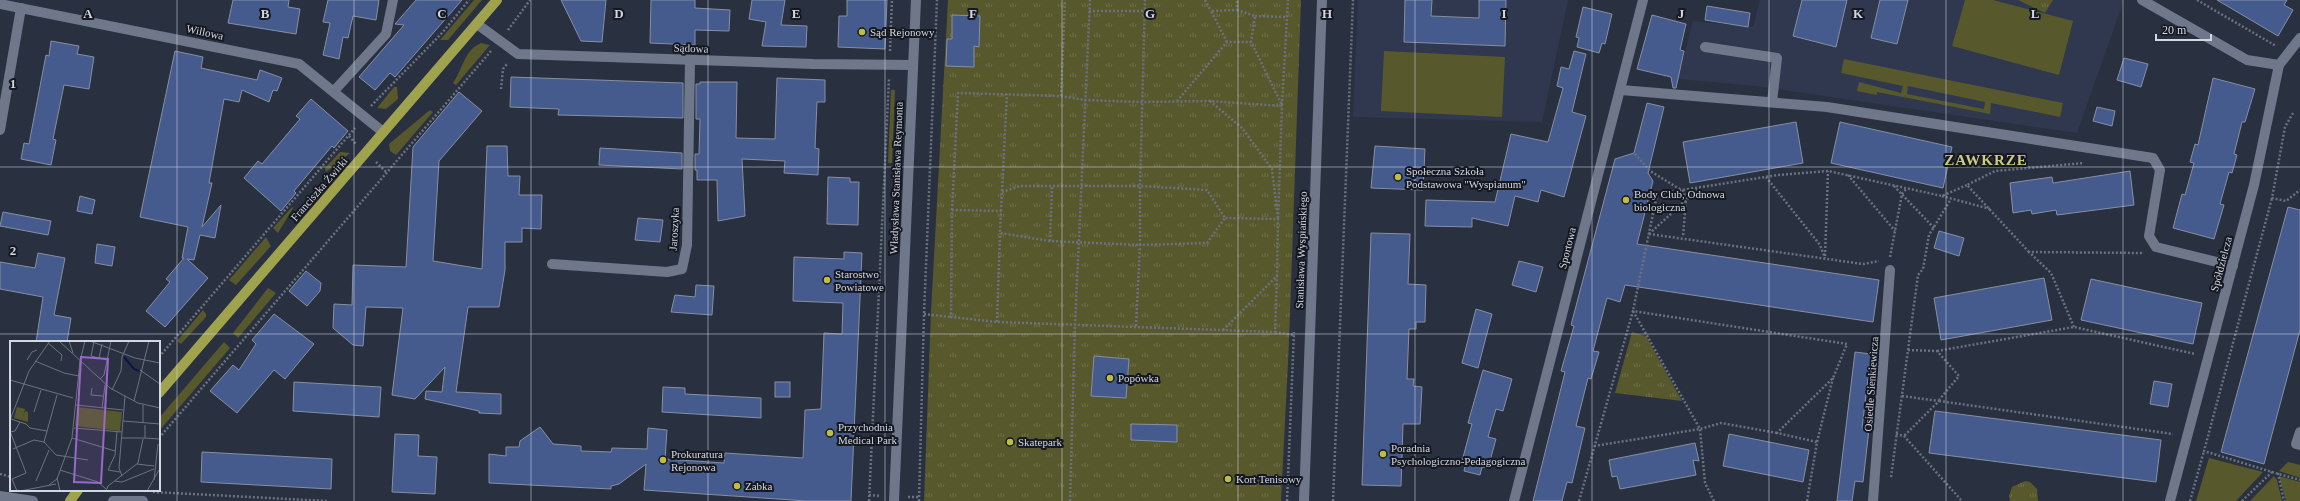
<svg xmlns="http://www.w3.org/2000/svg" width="2300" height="501" font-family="Georgia,serif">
  <defs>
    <pattern id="park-tufts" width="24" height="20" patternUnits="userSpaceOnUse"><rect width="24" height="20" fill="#58582d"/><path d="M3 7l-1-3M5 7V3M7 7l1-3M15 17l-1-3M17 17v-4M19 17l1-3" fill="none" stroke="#6f6f4b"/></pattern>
  </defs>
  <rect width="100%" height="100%" fill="#293040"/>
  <g fill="#2f384e">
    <polygon points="1358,0 1568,0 1542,122 1353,117"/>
    <polygon points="1760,0 2124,0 2077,133 1756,86 1678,79 1693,21 1753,27"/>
  </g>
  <g fill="#58582d" fill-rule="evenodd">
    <polygon points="474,0 482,0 448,40 440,40"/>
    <polygon points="1965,0 1993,0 2073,21 2059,75 1952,46"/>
    <path d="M 481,43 L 490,45 L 456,85 L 453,83 C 463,69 464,50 481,43 Z"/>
    <polygon points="1384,51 1505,57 1502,117 1381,111"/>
    <path d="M 1844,59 L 2063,103 L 2060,117 L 1991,103 L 1990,114 L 1877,92 L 1877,95 L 1857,91 L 1859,82 L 1901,93 L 1903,86 L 1841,73 ZM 1908,86 L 1985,102 L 1984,109 L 1907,94 Z"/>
    <polygon points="394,87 397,87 398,99 386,109 377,108"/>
    <polygon points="891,90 895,90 892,163 888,163"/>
    <polygon points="430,110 433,112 396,155 390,151 389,144"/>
    <polygon points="340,152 350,153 326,172 325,168"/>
    <polygon points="292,207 293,208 278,233 273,228"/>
    <polygon points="266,237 271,246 236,285 229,280"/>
    <polygon points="268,288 276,293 238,338 233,333"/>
    <polygon points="203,310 206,314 206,317 181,344 177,341"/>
    <polygon points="224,342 230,348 159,431 159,418"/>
    <polygon points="2209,458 2263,472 2236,501 2196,501"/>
    <polygon points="2288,462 2300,465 2300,478 2279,471"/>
    <polygon points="2274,476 2277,480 2282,501 2250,501"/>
    <polygon points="2279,476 2300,482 2300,501 2286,501"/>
  </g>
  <g fill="url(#park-tufts)">
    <polygon points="948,0 1301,0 1289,342 1281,501 924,501 931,312"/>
    <polygon points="2018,0 2053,0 2045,13"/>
    <polygon points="1632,332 1646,336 1682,401 1615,393"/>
    <polygon points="2025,481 2030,482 2037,489 2038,501 2010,501 2009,496 2012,487"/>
  </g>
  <g fill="#455b8e" stroke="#868fa2">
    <polygon points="233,0 289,0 288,7 300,9 296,34 228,23"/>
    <polygon points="328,0 379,0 376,20 353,16 348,38 343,37 339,59 323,55 330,23 323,22"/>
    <polygon points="416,0 462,0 395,77 390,73 375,90 359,77 404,25 395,24"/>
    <polygon points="561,0 606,0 602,42 581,41"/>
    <polygon points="651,0 695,0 695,8 730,10 729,31 695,30 695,45 650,43"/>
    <polygon points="752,0 785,0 781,25 807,26 806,47 762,46 766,22 749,19"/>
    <polygon points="847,0 887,0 885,49 838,47 839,16 847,16"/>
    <polygon points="1405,0 1432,0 1431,16 1479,18 1479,0 1506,0 1505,46 1404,42"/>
    <polygon points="1802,0 1847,0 1836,47 1793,36"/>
    <polygon points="1880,0 1908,0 1897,44 1871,38"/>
    <polygon points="2217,0 2287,0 2284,5 2293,10 2278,36"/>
    <polygon points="1707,6 1750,13 1748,27 1705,20"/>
    <polygon points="1583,7 1612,14 1605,44 1602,43 1599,53 1577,47 1579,38 1576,37"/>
    <polygon points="952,15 980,16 979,47 974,46 974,67 946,66 947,39 952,39"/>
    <polygon points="1652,15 1686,24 1680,50 1684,51 1676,88 1673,88 1671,77 1637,69"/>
    <polygon points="51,41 79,46 77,54 94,57 89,89 64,85 53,139 56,140 51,165 21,159 24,143 29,144 46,55 49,56"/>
    <polygon points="175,51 203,57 201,68 257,80 260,70 282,78 277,91 273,90 269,102 242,90 239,102 224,99 209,183 212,183 202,227 221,205 215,238 200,235 194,260 187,259 208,278 165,327 146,311 170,282 166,279 184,258 182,258 188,227 140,217"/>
    <polygon points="1574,51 1586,54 1572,112 1586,116 1564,197 1541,190 1538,202 1515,196 1508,226 1472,218 1472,227 1425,226 1426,200 1495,202 1511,134 1548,142 1563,88 1557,86 1561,67 1569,69"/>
    <polygon points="2124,58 2148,64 2141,87 2117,80"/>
    <polygon points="511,77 683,83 683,118 558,115 559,109 510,107"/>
    <polygon points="777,78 825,80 825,102 817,102 815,148 819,149 818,175 784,173 785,161 742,159 745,216 718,221 717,180 697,180 697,170 695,170 695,154 699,154 700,119 696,119 696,84 700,84 700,82 737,82 736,138 775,139"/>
    <polygon points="2213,78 2255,89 2245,122 2242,122 2234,154 2237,155 2232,173 2229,172 2220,204 2224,205 2214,239 2173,228 2182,194 2185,195 2194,163 2190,162 2195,144 2198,145"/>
    <polygon points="459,92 482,111 439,161 433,261 482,269 487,146 507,146 508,176 520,176 519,195 542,195 541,229 522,228 522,242 505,242 505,270 499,307 468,307 456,392 501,394 501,414 479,413 479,411 425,399 426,391 442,392 445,367 415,399 392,395 403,308 366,307 363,346 353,345 333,328 334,304 352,305 353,265 406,267 413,147"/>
    <polygon points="311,99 348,131 334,148 332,146 294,191 296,193 281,211 244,178 258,161 262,164 300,119 296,116"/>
    <polygon points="1647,103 1664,107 1648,173 1653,181 1637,244 1879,280 1873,322 1625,285 1620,302 1607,298 1593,351 1599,352 1591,379 1588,378 1576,426 1585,428 1572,483 1567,482 1562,501 1533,501 1565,372 1561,371 1574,326 1571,325 1615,159 1634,153"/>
    <polygon points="2097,107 2115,111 2112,126 2093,121"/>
    <polygon points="1796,122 1803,163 1690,183 1683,142"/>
    <polygon points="1840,122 1952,147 1943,188 1831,163"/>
    <polygon points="1375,146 1425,149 1423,190 1371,188"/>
    <polygon points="600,148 682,153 682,169 599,165"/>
    <polygon points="2130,171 2134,205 2057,215 2056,210 2032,214 2031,210 2013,213 2010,183 2052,177 2053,183"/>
    <polygon points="828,177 850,178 850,182 859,182 858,225 827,224"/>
    <polygon points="80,196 95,200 92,214 77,211"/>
    <polygon points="2288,207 2300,210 2300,330 2264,464 2221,452"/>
    <polygon points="3,212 51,221 48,235 0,226"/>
    <polygon points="638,218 663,220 660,242 635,240"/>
    <polygon points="1939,231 1964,238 1959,256 1934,248"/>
    <polygon points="1371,233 1410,234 1408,284 1426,285 1425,322 1416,322 1416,329 1409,329 1407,379 1414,379 1413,386 1422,387 1420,424 1403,424 1401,486 1362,485"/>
    <polygon points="97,244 115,247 112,266 95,263"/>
    <polygon points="844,252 862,253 851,501 807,501 644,490 646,464 619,484 611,486 611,489 489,483 489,454 506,456 506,447 519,447 520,441 540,427 553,444 581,446 581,451 611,452 612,448 647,449 648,428 667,430 665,459 724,463 725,453 803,458 805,410 821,409 824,333 842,334 843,303 793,301 794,257 844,259"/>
    <polygon points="38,253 65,258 54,315 71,318 67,342 36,342 43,297 0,289 0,262 35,268"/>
    <polygon points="1519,261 1543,267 1536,292 1512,285"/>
    <polygon points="306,271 321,283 320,291 307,306 289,291"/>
    <polygon points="2044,278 2052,320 1941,340 1934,298"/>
    <polygon points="2091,279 2202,303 2193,344 2081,320"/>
    <polygon points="696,285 714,286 712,315 671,312 675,295 695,297"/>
    <polygon points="1476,309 1492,314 1478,368 1462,363"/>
    <polygon points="274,314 314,344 285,379 274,370 237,413 210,391 233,365 239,370 256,344 252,340"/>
    <polygon points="1855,352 1871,354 1862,428 1869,429 1863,482 1855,481 1852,501 1837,501"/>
    <polygon points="1094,356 1129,359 1126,398 1091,396"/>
    <polygon points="1483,370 1512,379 1503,411 1496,409 1488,437 1496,439 1488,468 1482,467 1480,475 1464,471 1466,462 1462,461 1472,424 1468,423"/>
    <polygon points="2154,381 2172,384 2168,407 2150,404"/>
    <polygon points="294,382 381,387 379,417 293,411"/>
    <rect x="775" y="382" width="15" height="15"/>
    <polygon points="663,387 685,388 685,394 761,398 761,418 662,412"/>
    <polygon points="1935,411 2161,440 2156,482 1929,453"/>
    <polygon points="1131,424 1177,425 1177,442 1131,440"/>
    <polygon points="395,434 419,435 418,456 437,457 435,494 392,492"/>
    <polygon points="1729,434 1809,450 1803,482 1723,466"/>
    <polygon points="1695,443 1699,461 1693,460 1696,475 1620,489 1617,476 1612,477 1609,460"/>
    <polygon points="202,452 332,459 331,489 201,482"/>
  </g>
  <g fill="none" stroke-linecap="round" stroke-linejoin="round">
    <g stroke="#6b717f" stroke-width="2.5" stroke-dasharray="2 2" stroke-linecap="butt">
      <polyline points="1205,0 1211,11"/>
      <polyline points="2197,0 2276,46"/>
      <polyline points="1237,10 1255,16 1251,42"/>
      <polyline points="1089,11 1145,11"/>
      <polyline points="1255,16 1287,17"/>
      <polyline points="508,30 530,0"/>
      <polyline points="1227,42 1211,11 1237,10 1237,0"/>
      <polyline points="890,51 892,0"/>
      <polyline points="501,89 503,69 507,64"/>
      <polyline points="1061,96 1065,0"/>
      <polyline points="1177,101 1227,42 1251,42 1282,105"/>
      <polyline points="1282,105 1288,0"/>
      <polyline points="371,106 442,33 469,0"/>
      <polyline points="2293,113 2285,127 2272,198 2286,201 2300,190"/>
      <polyline points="349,136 356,144"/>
      <polyline points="1635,154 1650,171 1683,191 1686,199 1683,237"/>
      <polyline points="376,162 386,172"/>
      <polyline points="1848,175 1895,231"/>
      <polyline points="1766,177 1820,245 1825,258"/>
      <polyline points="1894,186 1934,228"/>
      <polyline points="1002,192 1020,186 1140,186 1140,245 1050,241 1000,233 1001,211 952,210 951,317 997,322 1275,332 1277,276"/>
      <polyline points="1942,196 1990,209"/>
      <polyline points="952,210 958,93 1061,96 1084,100 1141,102 1210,101 1282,106 1278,219 1272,169 1242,128 1210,101"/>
      <polyline points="1001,211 1007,94"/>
      <polyline points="1649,234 1863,264 1879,261"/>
      <polyline points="1649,234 1698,189"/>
      <polyline points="1050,241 1052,186"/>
      <polyline points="2029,252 1967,185 1995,171 2084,163"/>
      <polyline points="1825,256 1828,171"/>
      <polyline points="1890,257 1902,194 1907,188"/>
      <polyline points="924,314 951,317"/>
      <polyline points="997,322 1000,233"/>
      <polyline points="1136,326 1140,245 1207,243 1225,218 1207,190 1140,186 1145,0"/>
      <polyline points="2074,327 2051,273 2029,252 2144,253"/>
      <polyline points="1223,330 1277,276 1278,219 1225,218"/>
      <polyline points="1275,332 1294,335"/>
      <polyline points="1908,350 1937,351 1959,376 1939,400"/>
      <polyline points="1937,351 2074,327 2195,354"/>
      <polyline points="159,357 355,128"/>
      <polyline points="1902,396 1939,401 1904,436"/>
      <polyline points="1939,401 2173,434"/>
      <polyline points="1896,434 1904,436 1962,501"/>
      <polyline points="159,438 491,51"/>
      <polyline points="1594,446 1700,429 1721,423 1777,433"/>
      <polyline points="2272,472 2300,480"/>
      <polyline points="2278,473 2284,501"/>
      <polyline points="0,474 11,477"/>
      <polyline points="1891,477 1918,275 1923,269 1929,235 1951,199"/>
      <polyline points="153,492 327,501"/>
      <polyline points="869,495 881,496"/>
      <polyline points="908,497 919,497"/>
      <polyline points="869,501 889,78"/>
      <polyline points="919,501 924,314 937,0"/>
      <polyline points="1070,501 1075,325 1090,0"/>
      <polyline points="1287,501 1294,332"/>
      <polyline points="1333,501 1353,0"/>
      <polyline points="1579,501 1633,311 1847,344 1833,378 1777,433 1817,442"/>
      <polyline points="1714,501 1705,483 1700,429 1633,311 1657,194 1778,175 1828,171 1942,196 1967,185"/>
      <polyline points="1807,501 1817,442 1833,378"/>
      <polyline points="2190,501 2204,451"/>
      <polyline points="2242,501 2272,472 2204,451 2272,198"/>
    </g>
    <g stroke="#6f788a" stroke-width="10">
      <polyline points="2142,0 2247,60 2279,65"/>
      <polyline points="0,4 299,64 383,132"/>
      <polyline points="477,24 518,54 813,64 913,65"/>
      <polyline points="1705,47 1777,58 1772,102"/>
      <polyline points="1621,90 1827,107 2153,158 2160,170 2149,236 2156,247 2233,266"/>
      <polyline points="334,91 386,34 393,0"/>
      <polyline points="0,130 21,8"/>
      <polyline points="552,264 667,272 682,269 687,245 690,60"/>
      <polyline points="2300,432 2296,444 2300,445"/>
      <polyline points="0,496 33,501"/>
      <polyline points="113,501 143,501"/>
      <polyline points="894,501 916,0"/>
      <polyline points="1304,501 1322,0"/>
      <polyline points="1514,501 1643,0"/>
      <polyline points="1873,501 1890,270"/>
      <polyline points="2170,501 2254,185 2279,65 2300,38"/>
    </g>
    <g stroke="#a0a34d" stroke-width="10">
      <polyline points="159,393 497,0"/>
      <polyline points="70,501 78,490"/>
    </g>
  </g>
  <path fill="none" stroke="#d2d7e1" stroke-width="1" stroke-opacity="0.55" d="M 177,0 L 177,501M 354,0 L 354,501M 531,0 L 531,501M 708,0 L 708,501M 885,0 L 885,501M 1062,0 L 1062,501M 1238,0 L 1238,501M 1415,0 L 1415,501M 1592,0 L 1592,501M 1769,0 L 1769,501M 1946,0 L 1946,501M 2123,0 L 2123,501M 0,167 L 2300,167M 0,334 L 2300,334"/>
  <g fill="#c0be41" stroke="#151820" stroke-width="1.5">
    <circle cx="862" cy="32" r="4"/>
    <circle cx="1398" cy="177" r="4"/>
    <circle cx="1626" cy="200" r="4"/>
    <circle cx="827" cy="280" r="4"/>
    <circle cx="1110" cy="378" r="4"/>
    <circle cx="830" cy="433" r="4"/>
    <circle cx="1010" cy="442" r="4"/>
    <circle cx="1383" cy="454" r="4"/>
    <circle cx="663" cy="460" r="4"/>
    <circle cx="1228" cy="479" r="4"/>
    <circle cx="737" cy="486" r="4"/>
  </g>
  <g text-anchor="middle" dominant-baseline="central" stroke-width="4" stroke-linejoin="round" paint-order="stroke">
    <g font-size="11" fill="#d2d7e1" stroke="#151820">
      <text transform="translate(205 32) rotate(12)">Willowa</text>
      <text transform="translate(691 48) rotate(2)">Sądowa</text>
      <text transform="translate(896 178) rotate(-88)">Władysława Stanisława Reymonta</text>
      <text transform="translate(319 189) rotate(-49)">Franciszka Żwirki</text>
      <text transform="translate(674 229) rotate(-87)">Jaroszyka</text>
      <text transform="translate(1567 248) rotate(-76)">Sportowa</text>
      <text transform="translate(1301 250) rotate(-88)">Stanisława Wyspiańskiego</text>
      <text transform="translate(2221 264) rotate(-75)">Spółdzielcza</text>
      <text transform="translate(1871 384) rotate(-86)">Osiedle Sienkiewicza</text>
    </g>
    <g font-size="11" fill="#d2d7e1" stroke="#151820" text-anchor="start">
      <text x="870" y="32">Sąd Rejonowy</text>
      <text x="1406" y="171">Społeczna Szkoła<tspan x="1406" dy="13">Podstawowa "Wyspianum"</tspan></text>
      <text x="1634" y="194">Body Club, Odnowa<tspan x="1634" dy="13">biologiczna</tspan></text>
      <text x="835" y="274">Starostwo<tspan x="835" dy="13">Powiatowe</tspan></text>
      <text x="1118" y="378">Popówka</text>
      <text x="838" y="427">Przychodnia<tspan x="838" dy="13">Medical Park</tspan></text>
      <text x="1018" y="442">Skatepark</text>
      <text x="1391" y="448">Poradnia<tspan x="1391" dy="13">Psychologiczno-Pedagogiczna</tspan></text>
      <text x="671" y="454">Prokuratura<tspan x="671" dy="13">Rejonowa</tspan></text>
      <text x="1236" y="479">Kort Tenisowy</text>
      <text x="745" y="486">Zabka</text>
    </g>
    <g font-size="15" font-weight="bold" letter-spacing="1" fill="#cbcc7e" stroke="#151820">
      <text x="1986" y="160">ZAWKRZE</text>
    </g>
  </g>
  <g transform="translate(10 341)">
    <rect width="150" height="150" fill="#293040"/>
    <path d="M 7,66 L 15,68 L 13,76 L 15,70 L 18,71 L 18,81 L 4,77 Z" fill="#58582d"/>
    <path d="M 67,66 L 112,71 L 110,90 L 65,85 Z" fill="#58582d"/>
    <path fill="none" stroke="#091745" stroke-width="2" d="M 114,16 L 124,28 L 129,30"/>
    <path fill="none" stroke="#6d7380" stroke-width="1" d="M 49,0 L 100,47 L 128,62 L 150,67M 59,0 L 63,12M 80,0 L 125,17 L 150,22M 84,1 L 81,15 L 97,19M 38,2 L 52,14 L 51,20M 89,17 L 92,3M 17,19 L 22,11 L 27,9M 25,20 L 54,32 L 69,35M 70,20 L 75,0M 130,29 L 150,43M 90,38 L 94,34 L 101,0M 0,39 L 63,57M 82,47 L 81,54 L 93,55M 102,49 L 111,30 L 112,16 L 119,0M 124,60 L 139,0M 66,64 L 113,69M 133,64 L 133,82M 92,67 L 95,44M 24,71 L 31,49M 1,78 L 16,83 L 20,87 L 37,90M 0,79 L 19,30 L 40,0M 113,80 L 150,83M 64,87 L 112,91M 0,90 L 16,132 L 2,138 L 7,150M 107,90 L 105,114 L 98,129 L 110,131M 0,91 L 5,90 L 10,81M 62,97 L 105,110M 111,97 L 135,97M 135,97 L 150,98M 135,97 L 135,84M 34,101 L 46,114 L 78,119M 34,101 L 47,54M 3,108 L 24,99 L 34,101M 127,123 L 144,125M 50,129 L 88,141 L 96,148M 112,135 L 109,127 L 115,55M 47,137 L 50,150M 144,139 L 148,103M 26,140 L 39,109M 105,140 L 112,141 L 144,128M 39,144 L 47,138 L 62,97 L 70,20M 10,150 L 46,143M 96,150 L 98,145 L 128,122 L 133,98M 137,150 L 149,129"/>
    <path fill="#9968cb" fill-opacity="0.15" stroke="#9968cb" stroke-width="2" d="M 71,16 L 98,18 L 91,142 L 64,141 Z"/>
    <rect width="150" height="150" fill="none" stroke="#d2d7e1" stroke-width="2"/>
  </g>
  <g font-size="13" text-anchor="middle" font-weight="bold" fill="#d2d7e1" stroke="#151820" stroke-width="4" stroke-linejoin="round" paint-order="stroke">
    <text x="88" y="18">A</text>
    <text x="265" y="18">B</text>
    <text x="442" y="18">C</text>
    <text x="619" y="18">D</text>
    <text x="796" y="18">E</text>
    <text x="973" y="18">F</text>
    <text x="1150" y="18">G</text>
    <text x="1327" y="18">H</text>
    <text x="1504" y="18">I</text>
    <text x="1681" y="18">J</text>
    <text x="1858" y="18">K</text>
    <text x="2035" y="18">L</text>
    <text x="13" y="88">1</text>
    <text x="13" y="255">2</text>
  </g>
  <path d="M2156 34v6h55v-6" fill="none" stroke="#d2d7e1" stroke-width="2"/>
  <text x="2162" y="34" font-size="12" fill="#d2d7e1" stroke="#151820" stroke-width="3" paint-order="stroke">20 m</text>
</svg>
